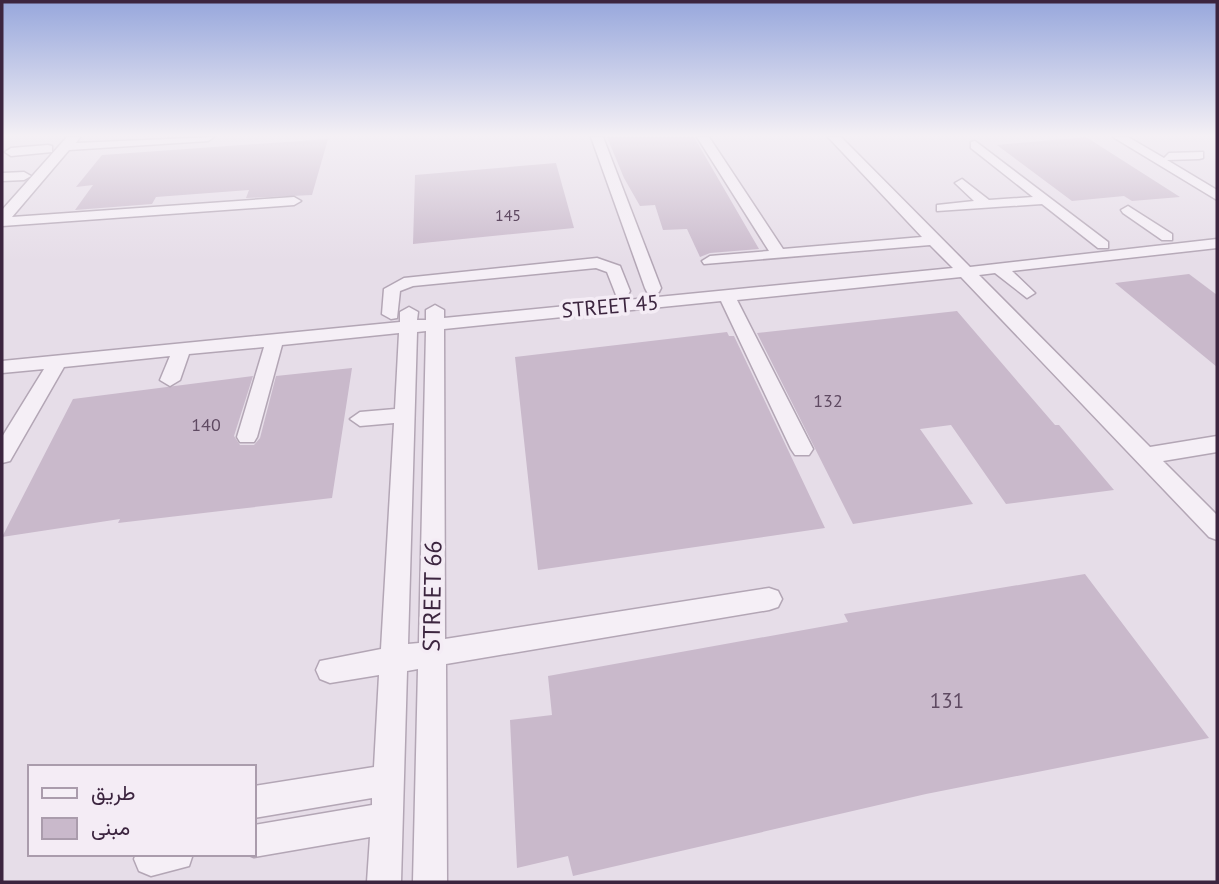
<svg xmlns="http://www.w3.org/2000/svg" width="1219" height="884" font-family="'PT Sans',Vazirmatn,sans-serif">
  <rect width="100%" height="100%" fill="#e6dde8"/>
  <g fill="#c9b9cb">
    <polygon points="607,137 694,137 759,249 710,253 700,257 687,229 663,230 655,205 640,206 624,178"/>
    <polygon points="1086,137 1180,197 1132,201 1124,196 1072,201 997,145"/>
    <polygon points="328,139 312,195 246,198 249,190 156,197 152,204 75,210 93,185 76,187 102,155"/>
    <polygon points="556,163 574,228 413,244 415,175"/>
    <polygon points="1189,274 1217,295 1217,367 1115,283"/>
    <polygon points="957,311 1055,425 1059,425 1114,490 1006,504 951,425 920,429 973,504 853,524 757,333"/>
    <polygon points="727,332 729,336 734,336 825,528 538,570 515,357"/>
    <polygon points="352,368 332,498 118,523 120,519 2,537 73,399 253,376 234,436 240,445 254,445 260,438 276,376"/>
    <polygon points="1085,574 1209,738 926,794 573,876 568,856 517,868 510,720 552,715 548,676 848,622 844,614"/>
  </g>
  <g fill="none" stroke-linecap="round" stroke-linejoin="round">
    <g stroke="#b3a6b5" stroke-width="3">
      <g id="minor">
        <polygon points="67,137 80,137 76,143 214,137 208,141 69,150 12,217 294,197 301,201 294,205 2,226 2,210"/>
        <polygon points="591,137 603,137 661,288 659,292 647,292 645,288"/>
        <path d="M 697,137 L 709,137 L 783,249 L 922,237 L 828,137 L 841,137 L 970,267 L 1217,239 L 1217,248 L 1012,271 L 1035,293 L 1027,298 L 995,273 L 979,275 L 1150,447 L 1217,436 L 1217,452 L 1163,461 L 1217,515 L 1217,540 L 1209,537 L 961,277 L 737,300 L 813,449 L 809,455 L 795,455 L 791,449 L 721,301 L 444,329 L 445,639 L 769,588 L 778,591 L 782,599 L 778,607 L 769,610 L 446,664 L 447,882 L 413,882 L 418,669 L 407,671 L 401,882 L 367,882 L 370,837 L 254,857 L 247,854 L 254,854 L 254,825 L 372,805 L 372,798 L 254,818 L 254,786 L 374,767 L 379,675 L 330,683 L 320,679 L 316,670 L 320,661 L 381,649 L 394,423 L 360,426 L 350,419 L 360,412 L 395,409 L 399,333 L 282,345 L 257,437 L 254,442 L 240,442 L 237,437 L 264,347 L 189,354 L 180,380 L 170,386 L 160,380 L 170,356 L 64,367 L 10,461 L 2,463 L 2,437 L 44,369 L 2,373 L 2,361 L 400,322 L 400,312 L 409,307 L 418,312 L 417,320 L 426,320 L 426,310 L 435,305 L 444,310 L 444,318 L 953,268 L 930,245 L 704,264 L 702,261 L 710,256 L 769,251 ZM 426,331 L 419,643 L 408,644 L 417,332 Z"/>
        <polygon points="1113,137 1128,137 1164,158 1169,153 1203,152 1203,158 1199,159 1167,160 1217,190 1217,200"/>
        <polygon points="975,141 1108,242 1108,248 1098,248 1042,204 937,211 937,205 974,201 955,183 962,179 989,200 1033,197 971,148 971,142"/>
        <polygon points="48,145 52,146 52,152 11,156 5,152 11,148"/>
        <polygon points="2,173 24,172 31,176 24,180 2,181"/>
        <polygon points="1128,206 1172,234 1172,240 1162,240 1123,213 1121,210"/>
        <polygon points="597,258 620,266 630,291 628,295 616,295 607,272 596,268 413,286 400,291 397,318 391,319 382,314 384,289 404,278"/>
        <polygon points="136,854 193,854 189,866 151,876 139,871 134,859"/>
      </g>
    </g>
    <use href="#minor" fill="#f5eff6" fill-rule="evenodd"/>
  </g>
  <linearGradient id="sky" x2="0" y2="1"><stop stop-color="#97a7dc"/><stop offset="0.52" stop-color="#f4f0f5"/><stop offset="1" stop-color="#f4f0f5" stop-opacity="0"/></linearGradient>
  <rect width="1219" height="261" fill="url(#sky)"/>
  <g text-anchor="middle" dominant-baseline="central" stroke-width="7" stroke-linejoin="round" paint-order="stroke">
    <g font-size="16" fill="#5f4a62">
      <text x="508" y="215">145</text>
    </g>
    <g font-size="18" fill="#5f4a62">
      <text x="828" y="400">132</text>
      <text x="206" y="424">140</text>
    </g>
    <g font-size="21" fill="#3c253f" stroke="#f4ecf5">
      <text transform="translate(610 306) rotate(-5)">STREET 45</text>
    </g>
    <g font-size="21" fill="#5f4a62">
      <text x="947" y="700">131</text>
    </g>
    <g font-size="24" fill="#3c253f" stroke="#f4ecf5">
      <text transform="translate(432 596) rotate(-89)">STREET 66</text>
    </g>
  </g>
  <rect width="1219" height="884" fill="none" stroke="#3c253f" stroke-width="7"/>
  <rect x="28" y="765" width="228" height="91" fill="#f4ecf5" stroke="#aa9cac" stroke-width="2"/>
  <rect x="42" y="788" width="35" height="10" fill="#f5eff6" stroke="#aa9cac" stroke-width="2"/>
  <text x="91" y="800" font-size="21" fill="#3c253f">طريق</text>
  <rect x="42" y="818" width="35" height="21" fill="#c9b9cb" stroke="#aa9cac" stroke-width="2"/>
  <text x="91" y="835" font-size="21" fill="#3c253f">مبنى</text>
</svg>
